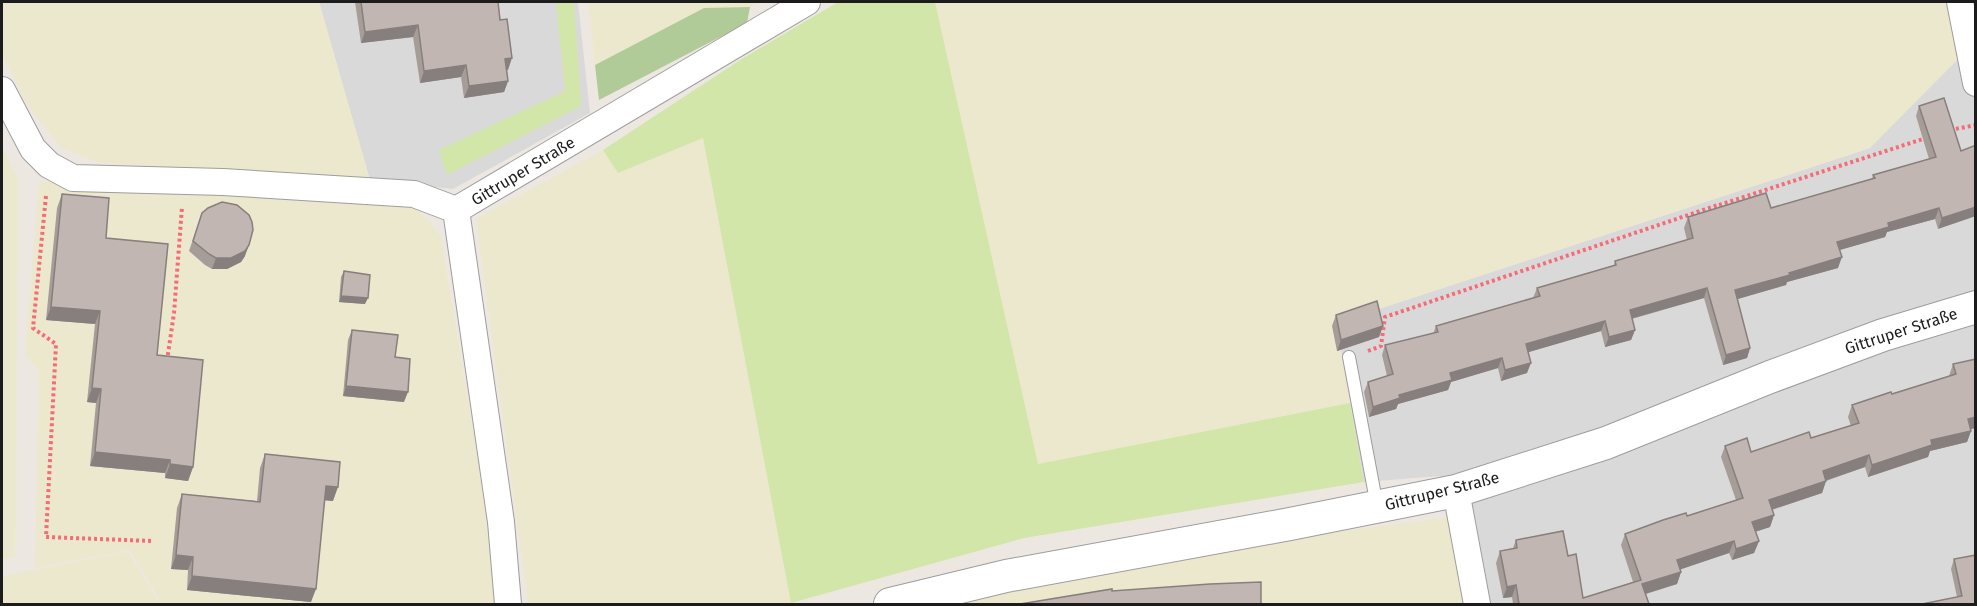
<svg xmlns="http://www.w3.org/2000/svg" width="1977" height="606" font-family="'Fira Sans',sans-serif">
  <rect width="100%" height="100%" fill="#ede7e2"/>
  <g fill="#dad9d9">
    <polygon points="319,2 578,2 590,113 453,189 370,180"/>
    <polygon points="1951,2 1975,2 1975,604 1465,604 1440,476 1364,482 1336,323 1870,148"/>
  </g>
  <g fill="#ece8cd">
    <polygon points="2,2 319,2 370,180 100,163 61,148 27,105 2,54"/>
    <polygon points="588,2 759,2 750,7 704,8 595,65"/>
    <polygon points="935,2 1951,2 1961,56 1870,148 1336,323 1350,403 1038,465"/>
    <polygon points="703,138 791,603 528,604 476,219 603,150 618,173"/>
    <polygon points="2,146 18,179 15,557 2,559"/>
    <polygon points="39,181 386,200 413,208 430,221 441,238 482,486 495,604 162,604 130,550 35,568 39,370 25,355"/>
    <polygon points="1449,517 1465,604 961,604 986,596 1240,545"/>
    <polygon points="128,552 160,604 2,604 2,576"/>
  </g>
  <g fill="#d2e6a9">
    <polygon points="556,2 574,2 581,106 447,175 439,150 565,91"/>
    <polygon points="838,2 935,2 1038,464 1350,403 1364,482 1024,538 791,603 703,138 618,173 603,150 740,60"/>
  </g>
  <polygon fill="#b0cb98" points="750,7 747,23 599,100 595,65 704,8"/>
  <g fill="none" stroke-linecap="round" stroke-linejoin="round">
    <g stroke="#9d9d9d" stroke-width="14">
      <polyline id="service" points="1349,357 1377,506"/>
    </g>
    <g stroke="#9d9d9d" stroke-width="28">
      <g id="minor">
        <polyline points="1960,2 1976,83"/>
        <polyline points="2,90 33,149 49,165 73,178 223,182 414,194 456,210"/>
        <polyline points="1456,491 1477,604"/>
        <polyline points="508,604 501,522 456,210 807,2"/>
      </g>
    </g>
    <g stroke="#9d9d9d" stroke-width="34">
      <polyline id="tertiary" points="890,604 1006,576 1290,524 1456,491 1606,443 1770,377 1883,335 1976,307"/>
    </g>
    <g stroke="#f46c76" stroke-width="4" stroke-dasharray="3 3" stroke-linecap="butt">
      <polyline points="1950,130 1976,125"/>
      <polyline points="46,196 33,328 56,344 46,537 152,541"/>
      <polyline points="1719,205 1926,138"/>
      <polyline points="1368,351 1381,346 1385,317 1718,205"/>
      <polyline points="167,361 174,313 182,207"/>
    </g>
    <use href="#service" stroke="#fff" stroke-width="12"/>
    <use href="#minor" stroke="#fff" stroke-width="26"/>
    <use href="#tertiary" stroke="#fff" stroke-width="32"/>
  </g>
  <g fill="#a69d99">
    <polygon points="355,2 498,2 508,70 507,70 508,81 504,92 464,98 461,77 420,83 413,37 361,43"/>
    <polygon points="1919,106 1961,151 1976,145 1938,229 1935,219 1887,232 1885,237 1839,250 1838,268 1787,282 1786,285 1737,299 1750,348 1747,358 1723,365 1704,298 1632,319 1635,330 1631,340 1605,347 1601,331 1528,352 1527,373 1501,381 1498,368 1451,382 1448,390 1398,404 1396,409 1369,417 1364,392 1368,382 1387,376 1382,355 1385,345 1433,334 1436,326 1533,298 1537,288 1614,265 1615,261 1687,240 1684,228 1688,217 1771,208 1872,179 1873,175 1929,159 1916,116"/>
    <polygon points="62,194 106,238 157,355 193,467 188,481 165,478 165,473 90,466 96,403 87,402 95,324 46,320 57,208"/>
    <polygon points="202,213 245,256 241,262 227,269 212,269 205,265 189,251"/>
    <polygon points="344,271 365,304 339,302 341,277"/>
    <polygon points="1336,315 1383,326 1379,337 1337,351 1332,326"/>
    <polygon points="352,330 395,357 404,402 343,396 348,340"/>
    <polygon points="1953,364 1971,431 1967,442 1930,451 1928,457 1868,477 1865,467 1826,481 1822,493 1772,510 1774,515 1770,527 1755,532 1759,541 1754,553 1732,560 1729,553 1680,569 1681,572 1677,584 1646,594 1649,604 1513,604 1512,597 1503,598 1496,563 1500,551 1513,548 1516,540 1568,556 1583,598 1633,582 1621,545 1625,534 1687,516 1736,500 1721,457 1725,446 1751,452 1811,438 1851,426 1848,417 1852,405 1892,394 1949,376"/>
    <polygon points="265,454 333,501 325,500 311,602 187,590 188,570 171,569 177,508 182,494 257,501 260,468"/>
    <polygon points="1954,559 1976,604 1957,597 1951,569"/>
  </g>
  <g fill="#877f7d">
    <polygon points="418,25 413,37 361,43 365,32"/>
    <polygon points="512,58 508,70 501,71 505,59"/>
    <polygon points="466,65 461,77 420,83 424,71"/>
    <polygon points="508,81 504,92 464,98 469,86"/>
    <polygon points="1976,207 1976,216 1938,229 1942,218"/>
    <polygon points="1939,208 1935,219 1887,232 1885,237 1833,252 1837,242 1888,223"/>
    <polygon points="249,245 245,256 241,262 227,269 212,269 216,258"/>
    <polygon points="1842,257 1838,268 1787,282 1786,285 1731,301 1735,290 1789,273"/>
    <polygon points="1707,288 1704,298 1626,320 1630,310"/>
    <polygon points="341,296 368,298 365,304 339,302"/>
    <polygon points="51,307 100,311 95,324 46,320"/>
    <polygon points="1605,321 1601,331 1522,354 1526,344"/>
    <polygon points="1383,326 1379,337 1337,351 1341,340"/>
    <polygon points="1635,330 1631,340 1605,347 1609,337"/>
    <polygon points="1750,348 1747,358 1723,365 1726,355"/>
    <polygon points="1502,358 1498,368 1451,382 1448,390 1398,404 1396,409 1369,417 1373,407 1399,395 1450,373"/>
    <polygon points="1531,363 1527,373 1501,381 1505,370"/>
    <polygon points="346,386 408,392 404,402 343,396"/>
    <polygon points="92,388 101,389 96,403 87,402"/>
    <polygon points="1976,417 1976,428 1963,431 1968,419"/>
    <polygon points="1971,431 1967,442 1930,451 1928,457 1868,477 1872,465 1931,440"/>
    <polygon points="95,452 170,460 165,473 90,466"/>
    <polygon points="1869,455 1865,467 1818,483 1823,471"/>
    <polygon points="170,464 193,467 188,481 165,478"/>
    <polygon points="1826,481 1822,493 1764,512 1769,500"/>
    <polygon points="326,486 338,487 333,501 321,500"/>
    <polygon points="1774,515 1770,527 1748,534 1752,522"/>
    <polygon points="1734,541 1729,553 1673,572 1677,560"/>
    <polygon points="1759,541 1754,553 1732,560 1736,549"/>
    <polygon points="176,555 193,557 188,570 171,569"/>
    <polygon points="1681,572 1677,584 1638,596 1642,584"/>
    <polygon points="192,576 316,589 311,602 187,590"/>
    <polygon points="1516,585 1512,597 1503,598 1507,587"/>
  </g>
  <g fill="#c1b6b2" stroke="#877f7d" stroke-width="1.5">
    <polygon points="361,2 498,2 500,20 507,19 512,58 505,59 508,81 469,86 466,65 424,71 418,25 365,32"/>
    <polygon points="1944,98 1961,151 1976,145 1976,207 1942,218 1939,208 1888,223 1889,227 1837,242 1842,257 1789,273 1790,275 1735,290 1750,348 1726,355 1707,288 1630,310 1635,330 1609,337 1605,321 1526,344 1531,363 1505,370 1502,358 1450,373 1452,380 1399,395 1400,398 1373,407 1368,382 1393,374 1385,345 1438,332 1436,326 1540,296 1537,288 1616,265 1615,261 1693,238 1688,217 1766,193 1771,208 1875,178 1873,175 1936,157 1919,106"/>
    <polygon points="62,194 109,198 106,238 168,244 157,355 203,360 193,467 170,464 170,460 95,452 101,389 92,388 100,311 51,307"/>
    <polygon points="222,202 237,205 249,215 252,222 253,230 249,245 245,251 231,258 216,258 209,254 193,241 202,213 208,208"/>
    <polygon points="344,271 370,275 368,298 341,296"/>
    <polygon points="1377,301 1383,326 1341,340 1336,315"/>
    <polygon points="352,330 398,335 395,357 410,359 408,392 346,386"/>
    <polygon points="1976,359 1976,417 1968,419 1971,431 1931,440 1932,445 1872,465 1869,455 1823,471 1826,481 1769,500 1774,515 1752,522 1759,541 1736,549 1734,541 1677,560 1681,572 1642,584 1649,604 1519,604 1516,585 1507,587 1500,551 1517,548 1516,540 1563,531 1568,556 1576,554 1583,598 1641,580 1625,534 1663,520 1686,513 1687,516 1743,498 1725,446 1747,438 1751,452 1809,432 1811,438 1859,423 1852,405 1891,392 1892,394 1956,374 1953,364"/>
    <polygon points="265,454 340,462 338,487 326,486 316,589 192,576 193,557 176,555 182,494 260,502"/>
    <polygon points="1976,555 1976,604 1922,604 1962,596 1954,559"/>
    <polygon points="1261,582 1261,604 1020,604 1112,589 1112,591 1210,584"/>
  </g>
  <g text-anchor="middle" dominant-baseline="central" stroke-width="4.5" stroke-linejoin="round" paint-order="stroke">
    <g font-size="16" fill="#1c1c1c" stroke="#fff">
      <text transform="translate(523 171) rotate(-31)">Gittruper Straße</text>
      <text transform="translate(1901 331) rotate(-18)">Gittruper Straße</text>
      <text transform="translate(1442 491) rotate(-14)">Gittruper Straße</text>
    </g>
  </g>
  <rect width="1977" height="606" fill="none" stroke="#1c1c1c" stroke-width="6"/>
</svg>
